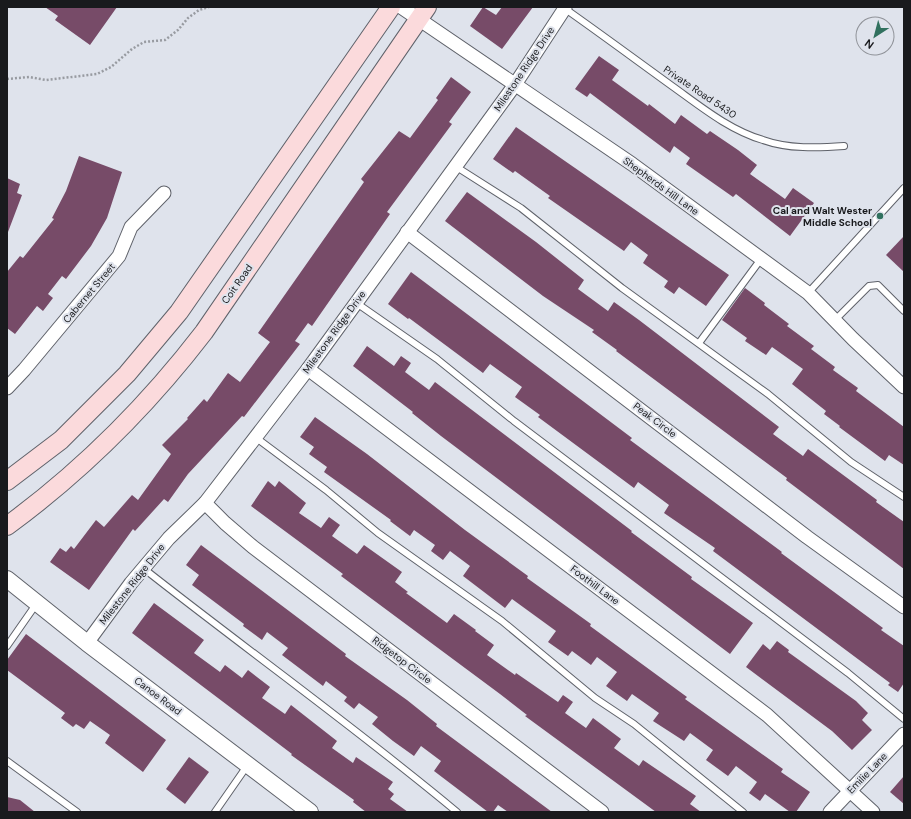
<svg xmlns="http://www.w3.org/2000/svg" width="911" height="819" font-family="'DM Sans',sans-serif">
  <rect width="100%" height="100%" fill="#dfe3ec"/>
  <g fill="#774b68">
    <polygon points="45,7 117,7 90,45 55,20 58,16"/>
    <polygon points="483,7 496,15 502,7 533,7 502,49 470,26"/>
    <polygon points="599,56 619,70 612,80 648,106 649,104 675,124 681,115 707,134 710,131 738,150 757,165 750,174 785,199 793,188 814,203 790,236 736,194 733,197 686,164 690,158 674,146 670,153 590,93 587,97 575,89"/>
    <polygon points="451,77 471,92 449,122 452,124 387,212 390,214 312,326 308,323 295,341 300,344 244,417 242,416 188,474 168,502 164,499 135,531 133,529 89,590 50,562 60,548 66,552 71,546 74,549 96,520 104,527 132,495 138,500 171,454 162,445 188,419 187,418 204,399 207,402 228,373 240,382 270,342 258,333 364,182 361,179 399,131 410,138 438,100 436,98"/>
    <polygon points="516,127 729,275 706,306 679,287 674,294 664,287 668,281 643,263 648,255 631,242 624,251 548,198 550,196 515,171 513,173 493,159"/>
    <polygon points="79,156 122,172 107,218 91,246 66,279 62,276 48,294 53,298 43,311 37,306 15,334 7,328 7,272 20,256 23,258 54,219 52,218 66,191"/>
    <polygon points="7,178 20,184 17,193 22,195 8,232"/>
    <polygon points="467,192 536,242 584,280 578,289 608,311 614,302 639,320 779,427 773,434 803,456 808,449 877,500 876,502 904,522 904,569 786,480 787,478 616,351 617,350 592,332 594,330 543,296 445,221"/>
    <polygon points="904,236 904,272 886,255"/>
    <polygon points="411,272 632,438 630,440 782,552 781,553 883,628 881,630 904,646 904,683 898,692 888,685 890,683 713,551 715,548 664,513 669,505 638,482 634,488 538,417 540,415 515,397 522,387 490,364 483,373 409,318 408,319 388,304"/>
    <polygon points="745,288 765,303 764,305 789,324 787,326 814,346 811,349 835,367 833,370 858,388 856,391 904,427 904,465 889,455 885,461 839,427 840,426 824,414 826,411 792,384 803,369 772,347 766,355 745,341 747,338 722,320"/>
    <polygon points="367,346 394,366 401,356 411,363 405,372 429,390 435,382 632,531 631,532 692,577 691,579 753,623 730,654 441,436 412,413 413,412 353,366"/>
    <polygon points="315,417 367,454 465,530 528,576 527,578 591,624 590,626 687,697 685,699 783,769 781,772 810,792 796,812 790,812 765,794 760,801 749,793 757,782 736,766 728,776 706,760 713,750 690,733 684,741 653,721 659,713 632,694 627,701 606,686 617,672 597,657 591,665 572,651 568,656 548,642 556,631 512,599 505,608 463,576 470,566 450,551 443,560 431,551 435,545 414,530 410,536 390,521 391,520 324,472 327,467 309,454 314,447 300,437"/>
    <polygon points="268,481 275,487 279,481 306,503 299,513 321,528 329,517 340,525 332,536 357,554 364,545 402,572 395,582 408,592 406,593 447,623 454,614 476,630 475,631 494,645 487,655 515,675 516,673 558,702 563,695 573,702 565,713 586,728 593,718 621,739 614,748 639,766 643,760 696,796 690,804 701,812 656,812 525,716 527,715 500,694 341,576 343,574 251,506"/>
    <polygon points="201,545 285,608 346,654 345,656 407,700 437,724 436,726 552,812 508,812 498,805 493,812 488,812 434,771 441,761 421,746 414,756 393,741 372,724 378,717 359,703 354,709 344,701 347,697 326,681 323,686 282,655 288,648 267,632 262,640 243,626 244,624 192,585 199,575 186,565"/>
    <polygon points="154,603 204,640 194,653 220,672 225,665 242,678 248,670 270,687 262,698 285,714 291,705 337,741 332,748 353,763 356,757 393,782 388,789 394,794 390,799 408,812 366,812 353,802 354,800 291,755 292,754 132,633"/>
    <polygon points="26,634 166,740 143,772 105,743 110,735 90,721 84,729 76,724 73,727 61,718 65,713 7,670 7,660"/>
    <polygon points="777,641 789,650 788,652 856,701 868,713 862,720 872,730 852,750 832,731 746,667 763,644 770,650"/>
    <polygon points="189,757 209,772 185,804 166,789"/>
    <polygon points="904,776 904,804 890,792"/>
    <polygon points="7,797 20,800 35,812 7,812"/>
  </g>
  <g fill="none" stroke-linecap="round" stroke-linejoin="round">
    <g stroke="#5f626a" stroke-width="8">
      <g id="service">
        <path d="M 564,8 C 601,34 636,60 672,86 C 700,106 729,130 763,140 C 788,149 818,148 844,146"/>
        <polyline points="455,166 521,208 622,288 768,394 851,462 904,497"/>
        <polyline points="808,293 904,188"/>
        <polyline points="355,302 437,359 514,421 848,673 904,719"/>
        <polyline points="835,320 869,286 878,285 904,311"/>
        <polyline points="699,343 761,259"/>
        <polyline points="255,437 326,490 378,533 502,621 595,698 634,724 743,812"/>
        <path d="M 143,568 C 247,650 355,727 457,812"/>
        <polyline points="7,646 37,603"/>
        <polyline points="7,761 77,812"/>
        <polyline points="215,812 247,766"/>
      </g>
    </g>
    <g stroke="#5f626a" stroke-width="15">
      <g id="minor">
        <polyline points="401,7 632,164 808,293 853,339 904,387"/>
        <polyline points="407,232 807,537 904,607"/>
        <polyline points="308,369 767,715 873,812"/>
        <polyline points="7,388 24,370 119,256 131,227 164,193"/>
        <polyline points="205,503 225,523 253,547 602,812"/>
        <polyline points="87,643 131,583 169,538 205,503 308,369 514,86 565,8"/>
        <polyline points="830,812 904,734"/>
      </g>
    </g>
    <g stroke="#5f626a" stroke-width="18">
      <polyline id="tertiary" points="7,579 87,643 310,812"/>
    </g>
    <g stroke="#5f626a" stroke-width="20">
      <g id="secondary">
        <polyline points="7,481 61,440 127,374 179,312 391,7"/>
        <path d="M 7,526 C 82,471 148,405 204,332 L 427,7"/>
      </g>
    </g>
    <polyline stroke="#989ba1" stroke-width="2.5" stroke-dasharray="2 2" stroke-linecap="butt" points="7,79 29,77 46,80 97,74 111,67 132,49 144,42 165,40 178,30 188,18 199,10 209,7"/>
    <use href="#service" stroke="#fff" stroke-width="6"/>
    <use href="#minor" stroke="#fff" stroke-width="13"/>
    <use href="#tertiary" stroke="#fff" stroke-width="16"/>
    <use href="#secondary" stroke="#fbdadc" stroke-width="18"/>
  </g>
  <circle fill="#31715f" stroke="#dfe3ec" stroke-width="1.5" cx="880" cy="216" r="4"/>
  <g text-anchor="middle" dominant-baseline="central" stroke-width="4" stroke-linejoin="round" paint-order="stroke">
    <g font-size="10" fill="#191a1d" stroke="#dfe3ec">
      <text transform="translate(524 69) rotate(-56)">Milestone Ridge Drive</text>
      <text transform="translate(700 92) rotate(34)">Private Road 5430</text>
      <text transform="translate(661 186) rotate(36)">Shepherds Hill Lane</text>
      <text transform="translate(237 284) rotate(-55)">Coit Road</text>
      <text transform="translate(89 293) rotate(-50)">Cabernet Street</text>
      <text transform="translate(334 332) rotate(-54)">Milestone Ridge Drive</text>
      <text transform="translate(655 420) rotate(37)">Peak Circle</text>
      <text transform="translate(132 584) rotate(-52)">Milestone Ridge Drive</text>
      <text transform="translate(595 585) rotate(37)">Foothill Lane</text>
      <text transform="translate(402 660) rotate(37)">Ridgetop Circle</text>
      <text transform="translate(158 696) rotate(37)">Canoe Road</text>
      <text transform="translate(867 773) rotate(-46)">Emilie Lane</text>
    </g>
    <g font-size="10" font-weight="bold" fill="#191a1d" stroke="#dfe3ec" text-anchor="end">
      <text x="872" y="210">Cal and Walt Wester<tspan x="872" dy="12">Middle School</tspan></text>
    </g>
  </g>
  <rect width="911" height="819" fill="none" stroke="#191a1d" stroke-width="16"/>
  <g transform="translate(875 36) rotate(216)"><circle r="19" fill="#dfe3ec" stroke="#909399"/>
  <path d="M0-3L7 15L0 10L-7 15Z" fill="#31715f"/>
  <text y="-6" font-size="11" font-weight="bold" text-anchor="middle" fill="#191a1d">N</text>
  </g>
</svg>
